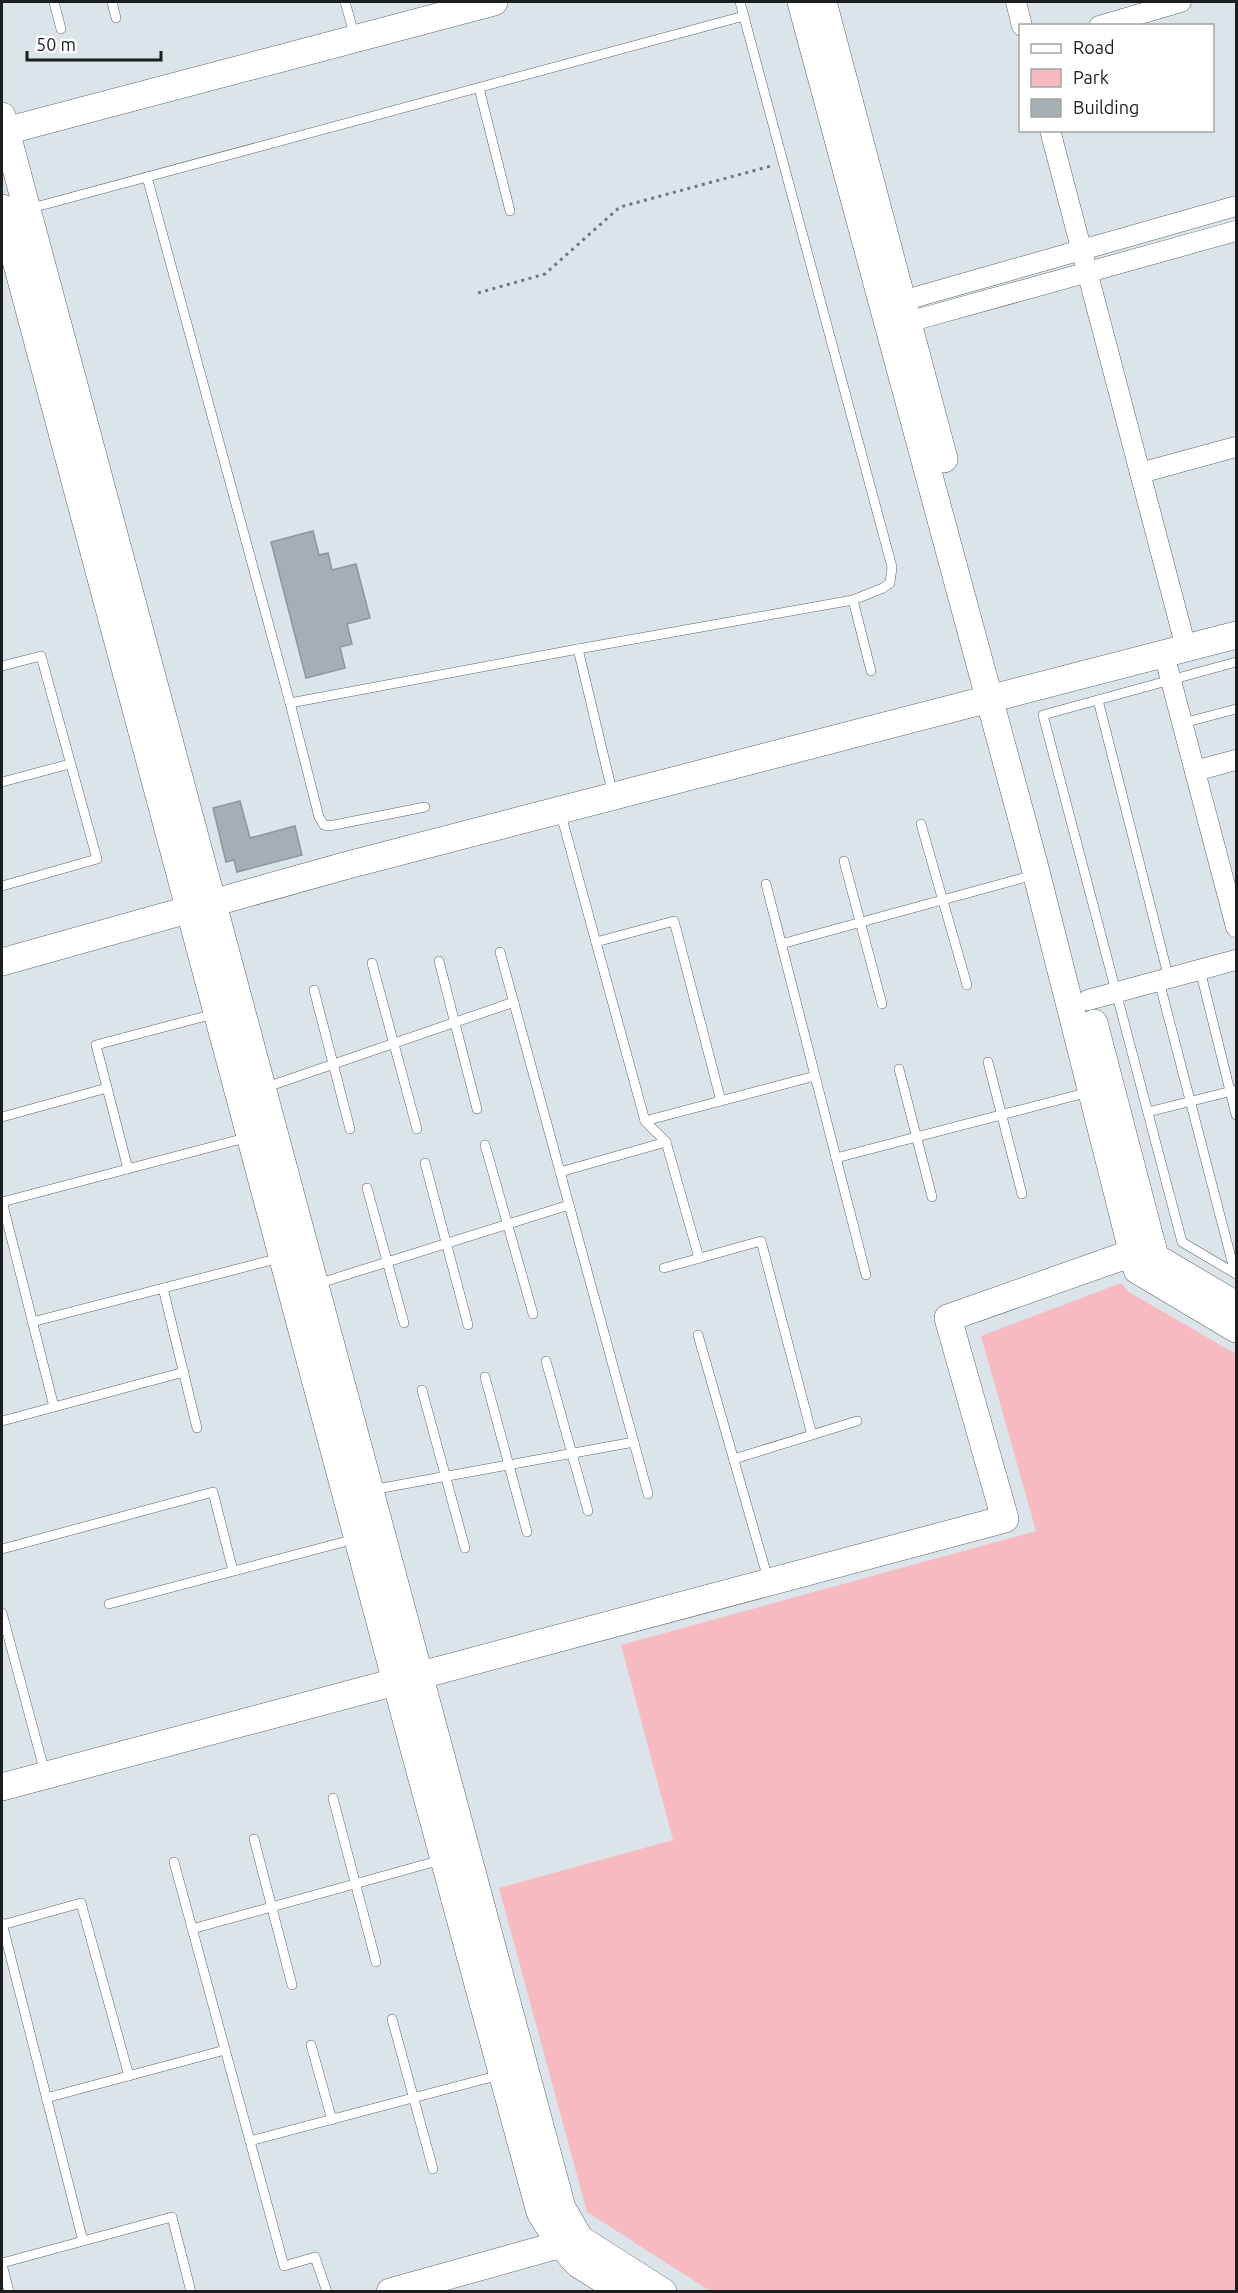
<svg xmlns="http://www.w3.org/2000/svg" width="1238" height="2293" font-family="Ubuntu,sans-serif">
  <rect width="100%" height="100%" fill="#dae4e9"/>
  <polygon fill="#f8bac1" points="1121,1283 1129,1292 1236,1354 1236,2291 710,2291 587,2212 499,1888 673,1840 621,1645 1036,1531 981,1336"/>
  <g fill="#a5aeb3" stroke="#8d979b" stroke-width="1.5">
    <polygon points="313,531 319,555 328,553 332,570 356,564 370,618 347,624 352,644 340,647 345,668 306,678 271,542"/>
    <polygon points="240,801 250,838 295,826 302,855 237,872 234,860 226,862 213,808"/>
  </g>
  <g fill="none" stroke-linecap="round" stroke-linejoin="round">
    <g stroke="#5c6569" stroke-width="10">
      <g id="lane">
        <polyline points="54,2 61,29"/>
        <polyline points="112,2 116,18"/>
        <polyline points="345,2 355,37"/>
        <polyline points="479,88 510,211"/>
        <polyline points="147,177 290,703 319,817 324,825 329,826 425,807"/>
        <polyline points="28,209 744,16"/>
        <polyline points="853,600 871,671"/>
        <polyline points="578,649 613,795"/>
        <polyline points="1236,662 1043,715 1182,1242 1236,1274"/>
        <polyline points="2,666 41,656 97,859 2,886"/>
        <polyline points="1098,700 1169,979"/>
        <polyline points="290,703 578,649 853,600 883,588 890,583 892,567 740,2"/>
        <polyline points="1183,723 1236,709"/>
        <polyline points="2,782 70,764"/>
        <polyline points="560,811 645,1121 666,1142 699,1258"/>
        <polyline points="921,824 967,985"/>
        <polyline points="844,861 882,1004"/>
        <polyline points="766,884 866,1275"/>
        <polyline points="596,942 674,921 721,1101"/>
        <polyline points="781,944 1034,875"/>
        <polyline points="500,952 648,1494"/>
        <polyline points="439,961 477,1109"/>
        <polyline points="372,963 417,1129"/>
        <polyline points="1200,970 1236,1115"/>
        <polyline points="1159,981 1235,1273"/>
        <polyline points="314,990 350,1129"/>
        <polyline points="988,1062 1022,1194"/>
        <polyline points="899,1069 932,1197"/>
        <polyline points="264,1088 514,1002"/>
        <polyline points="1148,1112 1236,1090"/>
        <polyline points="2,1117 107,1088"/>
        <polyline points="645,1121 815,1076"/>
        <polyline points="485,1145 533,1314"/>
        <polyline points="836,1158 1089,1092"/>
        <polyline points="425,1163 468,1325"/>
        <polyline points="128,1169 96,1045 214,1014"/>
        <polyline points="560,1172 666,1142"/>
        <polyline points="367,1188 404,1323"/>
        <polyline points="2,1201 54,1407"/>
        <polyline points="2,1202 249,1137"/>
        <polyline points="664,1268 761,1241 812,1435"/>
        <polyline points="317,1284 569,1205"/>
        <polyline points="163,1288 197,1428"/>
        <polyline points="32,1322 280,1258"/>
        <polyline points="698,1335 768,1579"/>
        <polyline points="546,1361 588,1511"/>
        <polyline points="485,1377 527,1532"/>
        <polyline points="422,1390 465,1548"/>
        <polyline points="2,1421 184,1372"/>
        <polyline points="734,1459 857,1421"/>
        <polyline points="371,1490 634,1442"/>
        <polyline points="2,1549 213,1492 233,1571"/>
        <polyline points="109,1604 355,1539"/>
        <polyline points="2,1613 45,1773"/>
        <polyline points="333,1798 376,1962"/>
        <polyline points="254,1839 292,1985"/>
        <polyline points="174,1862 284,2266 315,2257 327,2292"/>
        <polyline points="2,1923 83,2241"/>
        <polyline points="2,1925 81,1903 129,2076"/>
        <polyline points="192,1929 441,1860"/>
        <polyline points="392,2019 433,2169"/>
        <polyline points="311,2045 332,2120"/>
        <polyline points="46,2098 225,2050"/>
        <polyline points="250,2141 500,2075"/>
        <polyline points="2,2263 172,2217 191,2292"/>
        <polyline points="2,2264 9,2292"/>
      </g>
    </g>
    <g stroke="#5c6569" stroke-width="21">
      <g id="street">
        <polyline points="1016,2 1022,26"/>
        <polyline points="1099,26 1181,2"/>
        <polyline points="1050,130 1186,648"/>
        <polyline points="893,310 902,301 1236,206"/>
        <polyline points="897,319 908,322 1236,231"/>
        <polyline points="1140,473 1236,447"/>
        <polyline points="1164,654 1236,927"/>
        <polyline points="1195,771 1236,760"/>
        <polyline points="1088,1000 1236,960"/>
      </g>
    </g>
    <g stroke="#5c6569" stroke-width="28">
      <g id="secondary">
        <polyline points="801,2 1034,864 1137,1270 1236,1329"/>
        <polyline points="823,2 944,459"/>
        <polyline points="2,116 562,2208 580,2239 663,2292"/>
        <polyline points="2,132 494,2"/>
        <polyline points="2,208 414,1749 540,2212 560,2244 578,2264 623,2292"/>
        <polyline points="2,962 348,865 1236,635"/>
        <polyline points="1094,1023 1155,1257 1236,1305"/>
        <polyline points="2,1787 1005,1519 948,1318 1152,1246"/>
        <polyline points="390,2292 576,2240"/>
      </g>
    </g>
    <polyline stroke="#71787b" stroke-width="3" stroke-dasharray="3 4.5" stroke-linecap="butt" points="478,293 545,274 620,207 771,166"/>
    <use href="#lane" stroke="#fff" stroke-width="9"/>
    <use href="#street" stroke="#fff" stroke-width="20"/>
    <use href="#secondary" stroke="#fff" stroke-width="27"/>
  </g>
  <rect width="1238" height="2293" fill="none" stroke="#1a1e1f" stroke-width="6"/>
  <rect x="1019" y="24" width="195" height="108" fill="#ffffff" stroke="#a3a5a5" stroke-width="1.5"/>
  <rect x="1031" y="44" width="30" height="9" fill="#ffffff" stroke="#a3a5a5" stroke-width="1.5"/>
  <text x="1073" y="54" font-size="18" fill="#1a1e1f">Road</text>
  <rect x="1031" y="69" width="30" height="18" fill="#f8bac1" stroke="#a3a5a5" stroke-width="1.5"/>
  <text x="1073" y="84" font-size="18" fill="#1a1e1f">Park</text>
  <rect x="1031" y="99" width="30" height="18" fill="#a5aeb3" stroke="#a3a5a5" stroke-width="1.5"/>
  <text x="1073" y="114" font-size="18" fill="#1a1e1f">Building</text>
  <path d="M27 51v9h134v-9" fill="none" stroke="#1a1e1f" stroke-width="3"/>
  <text x="36" y="51" font-size="18" fill="#1a1e1f" stroke="#ffffff" stroke-width="4.5" paint-order="stroke">50 m</text>
</svg>
